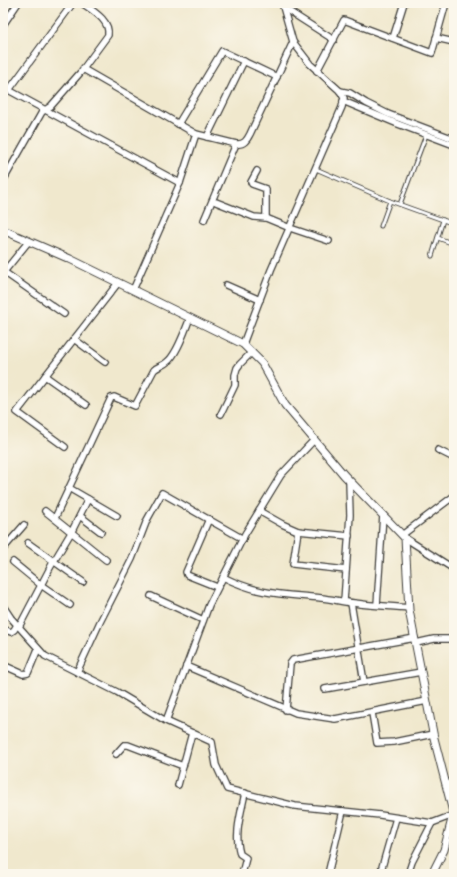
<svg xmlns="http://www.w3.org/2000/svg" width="457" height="877" font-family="Caveat,sans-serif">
  <rect width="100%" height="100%" fill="#fbf7ec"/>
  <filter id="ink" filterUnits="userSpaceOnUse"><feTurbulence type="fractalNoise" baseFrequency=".025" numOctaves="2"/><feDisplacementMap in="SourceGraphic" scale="8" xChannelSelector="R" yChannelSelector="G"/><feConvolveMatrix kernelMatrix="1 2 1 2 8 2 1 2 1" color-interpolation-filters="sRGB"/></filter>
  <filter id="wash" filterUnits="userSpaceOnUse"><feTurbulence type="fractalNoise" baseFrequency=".012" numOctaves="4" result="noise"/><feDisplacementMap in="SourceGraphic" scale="16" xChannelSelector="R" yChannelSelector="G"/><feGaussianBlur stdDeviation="0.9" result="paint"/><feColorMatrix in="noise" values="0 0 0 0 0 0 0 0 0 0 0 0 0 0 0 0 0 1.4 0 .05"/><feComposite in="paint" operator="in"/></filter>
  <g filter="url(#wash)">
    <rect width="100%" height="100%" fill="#f0e8cd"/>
  </g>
  <g filter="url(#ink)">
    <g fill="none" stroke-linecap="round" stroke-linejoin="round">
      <g stroke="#3c3b37" stroke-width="5">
        <g id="service">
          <polyline points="316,169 390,201 454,224"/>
          <polyline points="400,204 426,135"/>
          <polyline points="381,226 390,201"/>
          <polyline points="438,238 454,244"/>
          <polyline points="432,256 443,220"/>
        </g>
      </g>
      <g stroke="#3c3b37" stroke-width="8">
        <g id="minor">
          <polyline points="284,8 334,40"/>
          <polyline points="3,25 18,3"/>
          <polyline points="393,38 404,3"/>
          <polyline points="436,38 454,42"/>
          <path d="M 83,69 L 196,134 L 236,144 C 244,145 247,140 250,134 L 293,42"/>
          <polyline points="317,71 344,20 432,53 446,3"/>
          <polyline points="3,87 180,183"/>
          <polyline points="9,90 73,3"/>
          <polyline points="340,91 350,93 366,103 388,114 454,139"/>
          <polyline points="343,101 398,124 454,145"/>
          <polyline points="178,124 222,51 277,77"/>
          <polyline points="207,137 244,61"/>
          <polyline points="257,171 251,182 252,184 266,189 266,218"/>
          <path d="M 3,181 L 42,112 L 51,106 L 80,73 L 108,35 C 110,20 93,11 82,3"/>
          <polyline points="216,202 254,217 266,218 290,228 329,241"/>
          <polyline points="204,220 236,144"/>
          <polyline points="4,272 64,314"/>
          <polyline points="3,273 29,241"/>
          <polyline points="226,285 260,300"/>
          <polyline points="133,290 180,183 196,134"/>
          <polyline points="74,339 105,362"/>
          <polyline points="243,344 271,270 342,107 344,98 340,91 310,64 293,42 282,3"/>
          <polyline points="45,376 86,405"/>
          <polyline points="221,414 235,385 235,375 237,368 240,364 252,352"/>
          <polyline points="65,447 17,412 118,283"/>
          <polyline points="438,450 454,458"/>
          <polyline points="69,488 117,516"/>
          <polyline points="45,511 106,560"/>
          <polyline points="259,511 282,524 298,531 349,536"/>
          <polyline points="80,516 101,532"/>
          <path d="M 55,518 L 111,398 L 114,397 L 135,406 L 154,370 C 158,366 163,366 167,362 C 177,355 185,330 190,318"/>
          <polyline points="209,519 186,572 187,575 217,587"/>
          <polyline points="298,531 293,564 346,570"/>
          <polyline points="402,535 454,496"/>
          <polyline points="405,538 454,569"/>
          <polyline points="28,543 83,582"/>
          <polyline points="3,549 24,525"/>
          <polyline points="13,562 41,585 70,605"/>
          <path d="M 223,577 C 259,595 282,594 321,598 C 332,599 343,602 354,603 C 372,606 391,606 409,608"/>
          <polyline points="151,596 203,620"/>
          <polyline points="344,601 350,515 349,481"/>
          <polyline points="351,603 364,682"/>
          <polyline points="377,605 383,515"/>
          <polyline points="3,606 11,618 45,656 117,692 166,721 212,742 216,765 227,789 295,806 380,815 432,823 453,815"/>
          <polyline points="19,627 51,566 72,531 88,499"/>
          <polyline points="3,629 11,632 14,630 17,625"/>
          <polyline points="416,643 434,639 454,639"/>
          <polyline points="3,665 23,674 28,673 38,649"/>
          <polyline points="186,666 296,713 335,719 427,701"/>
          <polyline points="77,672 100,622 132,559 147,520 162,493 243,539"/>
          <polyline points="325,689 421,672"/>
          <polyline points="286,710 290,664 293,660 415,638"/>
          <polyline points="372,713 377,743 394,742 433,734"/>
          <polyline points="166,721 209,605 245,534 281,475 314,440"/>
          <polyline points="116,754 124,745 128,745 183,766"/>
          <polyline points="178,785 192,733"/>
          <path d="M 242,874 L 246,858 L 240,854 C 234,834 241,813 245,793"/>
          <polyline points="328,874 343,811"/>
          <polyline points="380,874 396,818"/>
          <polyline points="408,874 412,862 432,823"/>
        </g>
      </g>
      <g stroke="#3c3b37" stroke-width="9">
        <g id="tertiary">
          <polyline points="3,230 70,259 243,344 262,363 285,405 344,475 405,538 409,610 434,738 454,816"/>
          <polyline points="432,874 444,850 453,815"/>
        </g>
      </g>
      <use href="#service" stroke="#fff" stroke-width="3"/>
      <use href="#minor" stroke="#fff" stroke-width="5.5"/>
      <use href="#tertiary" stroke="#fff" stroke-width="7"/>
    </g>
  </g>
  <rect width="457" height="877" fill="none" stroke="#fbf7ec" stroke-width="16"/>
</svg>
